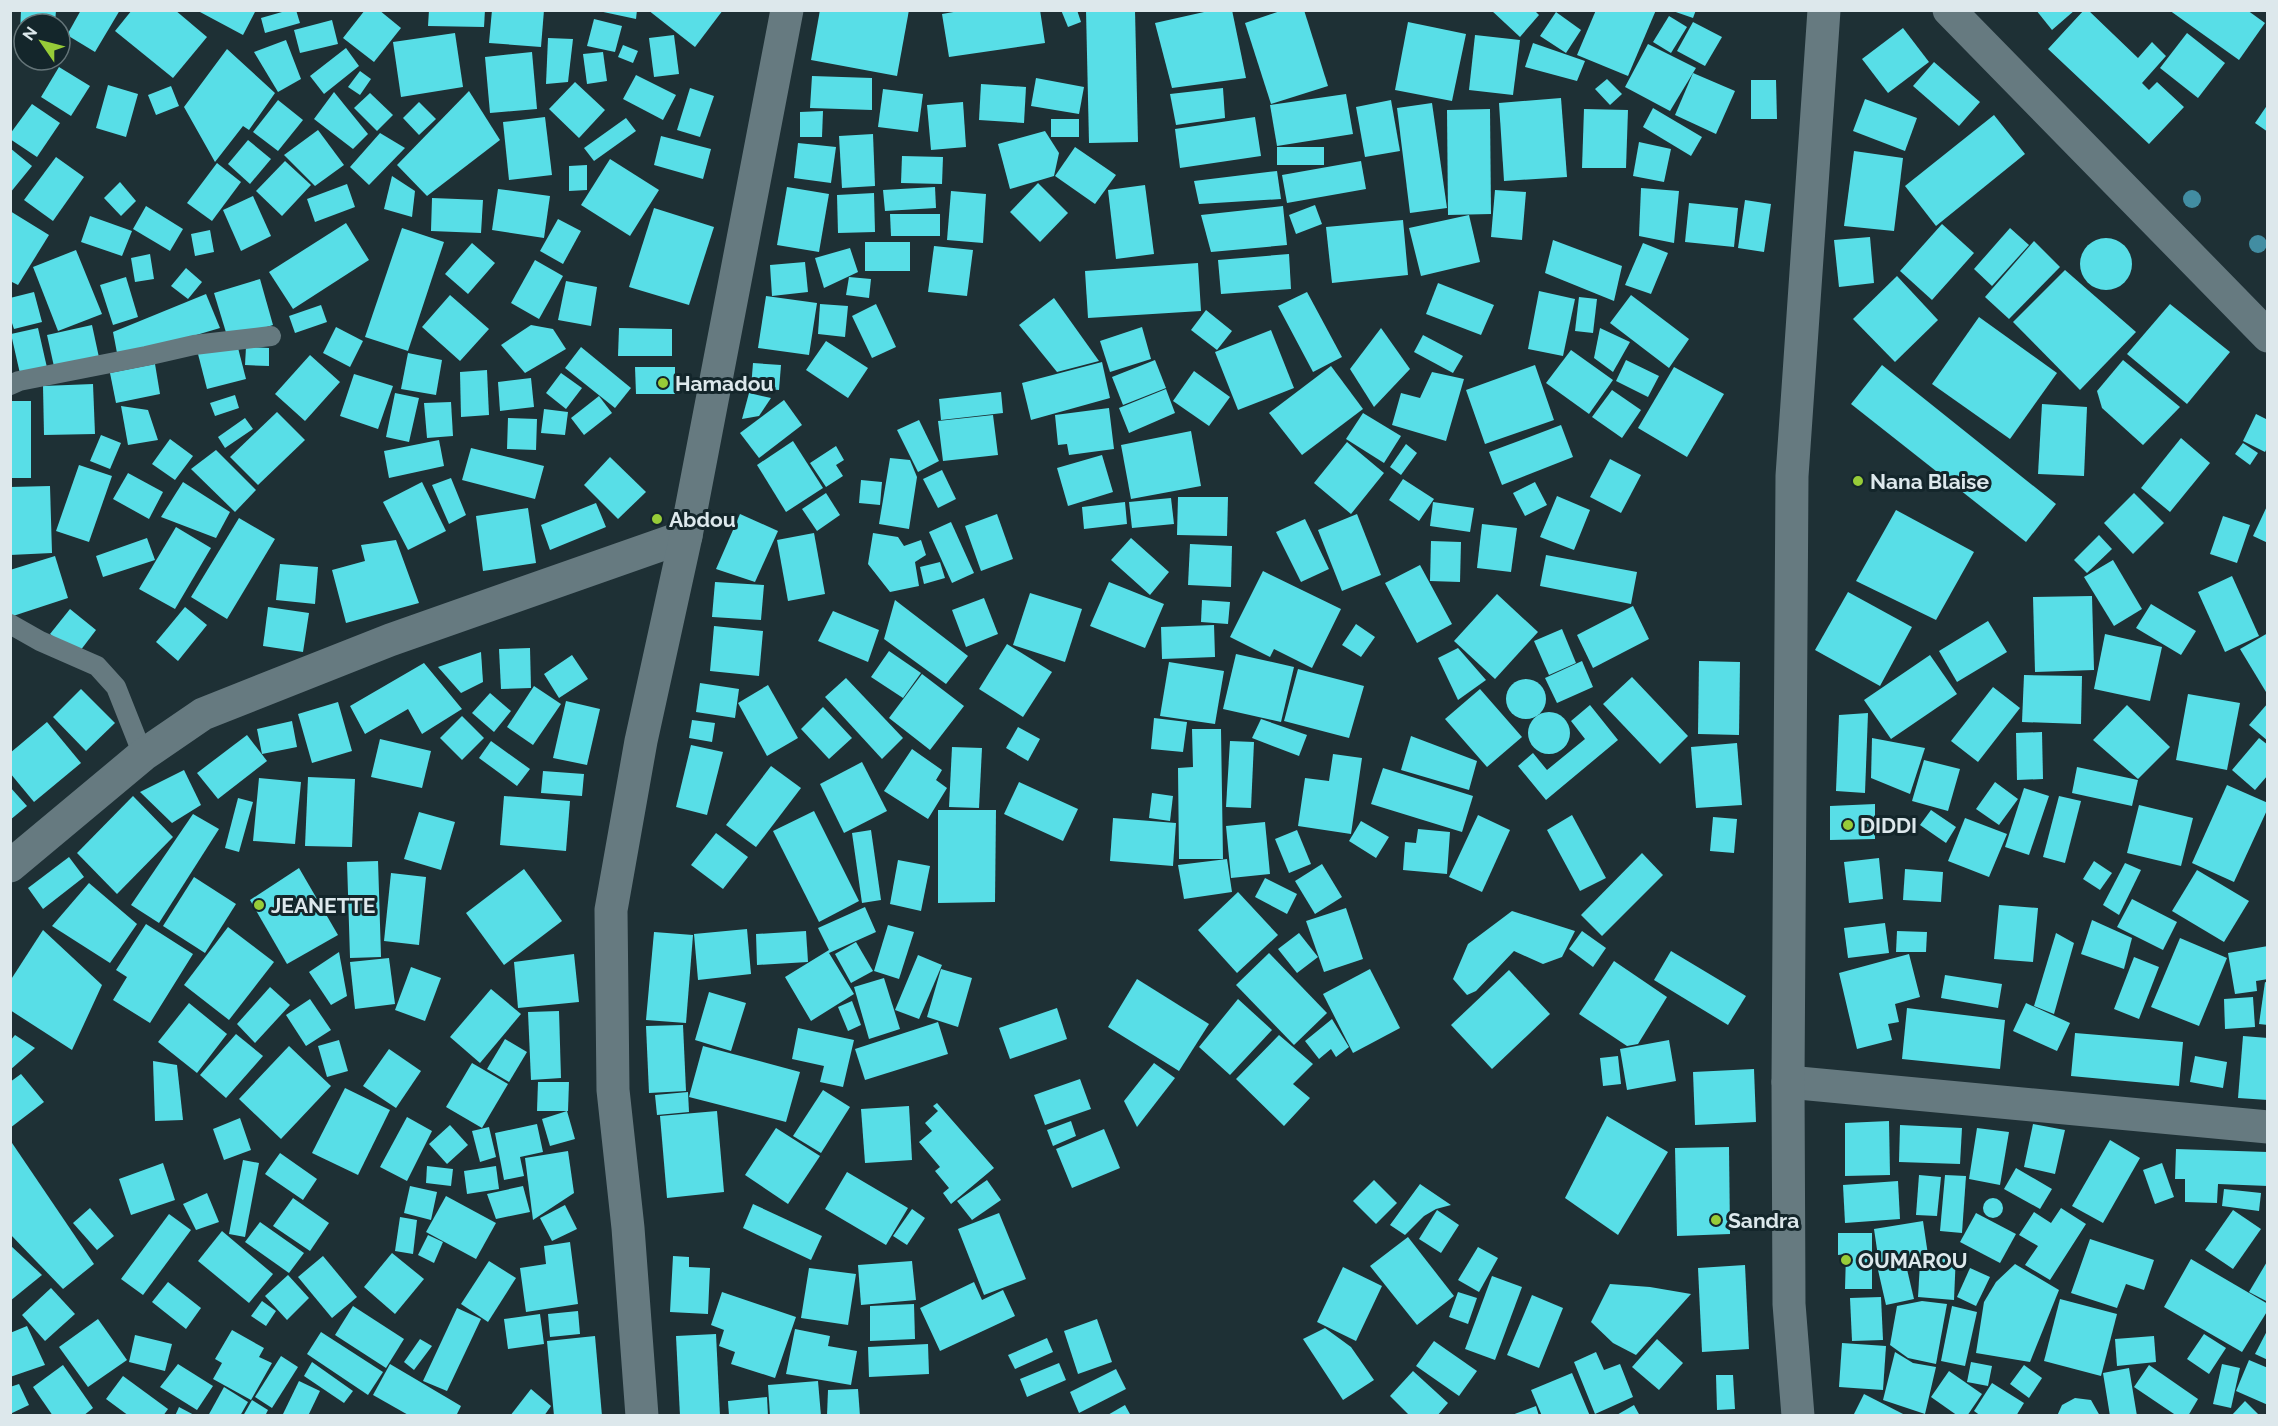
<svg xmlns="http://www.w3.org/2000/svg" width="2278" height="1426" font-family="Raleway,sans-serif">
  <rect width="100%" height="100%" fill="#1e3035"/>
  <g fill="#58dee7">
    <polygon points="21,10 56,10 55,24 24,24 24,34 20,34"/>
    <polygon points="81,10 120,10 95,52 67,35"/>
    <polygon points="132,10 175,10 207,37 173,78 115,31"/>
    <polygon points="201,10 256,10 243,35 200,12"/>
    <polygon points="289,10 296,10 300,23 265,33 261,18"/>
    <polygon points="365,10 379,10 401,28 374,62 343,38"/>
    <polygon points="429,10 485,10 484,27 428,26"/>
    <polygon points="492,10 544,10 541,47 489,43"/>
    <polygon points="594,10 637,10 636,19"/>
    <polygon points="648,10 723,10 695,47"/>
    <polygon points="820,10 909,10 897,76 811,60"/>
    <polygon points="965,10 1040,10 1045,43 949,57 942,14"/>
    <polygon points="1061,10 1077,10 1081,22 1068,27"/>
    <polygon points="1086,10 1135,10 1138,142 1089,143"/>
    <polygon points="1213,10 1232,10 1246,78 1172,88 1155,23"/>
    <polygon points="1283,10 1304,10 1328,86 1271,104 1245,23"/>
    <polygon points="1491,10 1534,10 1539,15 1520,37"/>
    <polygon points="1596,10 1656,10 1628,76 1577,55"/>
    <polygon points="1670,10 1696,10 1693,18"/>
    <polygon points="2036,10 2075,10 2052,30"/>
    <polygon points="2084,10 2088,10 2138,58 2152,42 2166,56 2142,83 2149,90 2157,82 2184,107 2149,144 2048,49"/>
    <polygon points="2169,10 2247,10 2265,23 2239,60"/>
    <polygon points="1556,12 1581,30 1566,53 1540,36"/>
    <polygon points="1669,16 1687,27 1671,53 1653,42"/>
    <polygon points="594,19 622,26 615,52 587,46"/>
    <polygon points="332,20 338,44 300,53 294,30"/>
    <polygon points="1408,22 1466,34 1452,101 1395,90"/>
    <polygon points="1693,22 1722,37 1705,66 1677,51"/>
    <polygon points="1903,28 1929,62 1888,93 1862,59"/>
    <polygon points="455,33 463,87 401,97 393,42"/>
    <polygon points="2187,33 2225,63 2198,98 2160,68"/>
    <polygon points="674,35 679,74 654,77 649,38"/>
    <polygon points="1475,35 1520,40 1513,95 1469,90"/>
    <polygon points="548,38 573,39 568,82 546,84"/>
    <polygon points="286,40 301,79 278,92 254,52"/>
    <polygon points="1533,43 1585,61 1577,81 1525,67"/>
    <polygon points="1648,44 1696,68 1670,111 1625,87"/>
    <polygon points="623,45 638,51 633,63 618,57"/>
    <polygon points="346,48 359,66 324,94 310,76"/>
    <polygon points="227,49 275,93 249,130 243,126 215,162 184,107"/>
    <polygon points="532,52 537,109 490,113 485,57"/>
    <polygon points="603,52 607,81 587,84 583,54"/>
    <polygon points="1934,62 1980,102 1959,126 1913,86"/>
    <polygon points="59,67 90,86 71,116 41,97"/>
    <polygon points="360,71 371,79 360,95 348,87"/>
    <polygon points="1693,73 1735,91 1716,134 1675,115"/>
    <polygon points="636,75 676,95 663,120 623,99"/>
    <polygon points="812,76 872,78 872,110 810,108"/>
    <polygon points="1036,78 1084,87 1079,114 1031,106"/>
    <polygon points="1607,79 1622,94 1610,105 1595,89"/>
    <polygon points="1751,80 1776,80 1777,119 1751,119"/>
    <polygon points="575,82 605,110 579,138 549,109"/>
    <polygon points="981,84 1026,87 1024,123 979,120"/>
    <polygon points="108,85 138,94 126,137 96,128"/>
    <polygon points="171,86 179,106 156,115 148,95"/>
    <polygon points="690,88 714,96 700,137 677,130"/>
    <polygon points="1223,88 1225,118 1176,125 1170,94"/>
    <polygon points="883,89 923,94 918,132 878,127"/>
    <polygon points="469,91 500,140 427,196 397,165"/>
    <polygon points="334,92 368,134 353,149 314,119"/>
    <polygon points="370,93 393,115 377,131 354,108"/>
    <polygon points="1346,94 1353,134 1277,146 1270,105"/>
    <polygon points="1561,98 1567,177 1504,181 1499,103"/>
    <polygon points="1865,99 1917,118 1905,151 1853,131"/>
    <polygon points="278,100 303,120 278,151 253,132"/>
    <polygon points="1391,100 1400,151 1365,157 1356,107"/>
    <polygon points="419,102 436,119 419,135 403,118"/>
    <polygon points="963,102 966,147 931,150 927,105"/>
    <polygon points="1432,103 1447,208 1410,213 1397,108"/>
    <polygon points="32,104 60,123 37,157 10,139 10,134"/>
    <polygon points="2268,104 2268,132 2255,123"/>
    <polygon points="1653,108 1702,137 1691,156 1643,127"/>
    <polygon points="1490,109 1491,214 1448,215 1447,110"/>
    <polygon points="1584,109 1628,110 1626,168 1582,168"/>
    <polygon points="823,111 822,137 800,137 800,112"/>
    <polygon points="1994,115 2025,154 1936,226 1905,186"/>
    <polygon points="545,117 552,175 509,180 503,122"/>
    <polygon points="1255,117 1261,156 1180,168 1175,129"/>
    <polygon points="626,118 636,131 594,161 584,148"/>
    <rect x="1051" y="119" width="28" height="18"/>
    <polygon points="318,130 344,165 315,186 284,155"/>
    <polygon points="1045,131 1059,153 1054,176 1010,189 998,144"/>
    <polygon points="380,133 405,148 369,185 350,167"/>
    <polygon points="873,134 875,186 842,188 839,136"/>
    <polygon points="661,136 711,149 703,179 654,165"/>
    <polygon points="248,140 271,159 250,184 228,164"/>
    <polygon points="1639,142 1671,149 1664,182 1633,176"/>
    <polygon points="798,143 836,147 831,183 794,178"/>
    <polygon points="1075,147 1116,175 1095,204 1055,176"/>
    <rect x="1277" y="147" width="47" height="18"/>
    <polygon points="10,148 32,166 10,193"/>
    <polygon points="1854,151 1903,158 1894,231 1844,226"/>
    <polygon points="902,156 943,157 942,184 901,183"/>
    <polygon points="56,157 84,177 53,221 24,200"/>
    <polygon points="610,159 659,190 630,236 581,205"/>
    <polygon points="285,161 311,185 282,216 256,191"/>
    <polygon points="1361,161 1366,189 1287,203 1282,175"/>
    <polygon points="217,163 241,182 212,221 187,203"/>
    <polygon points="587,165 587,190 569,191 569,166"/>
    <polygon points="1277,171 1281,199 1199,204 1194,181"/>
    <polygon points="392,176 415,191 412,217 384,209"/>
    <polygon points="120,182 136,201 121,216 104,198"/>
    <polygon points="1038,183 1068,213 1040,242 1010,212"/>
    <polygon points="347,184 355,207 315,222 307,199"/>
    <polygon points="1145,185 1154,254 1116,259 1108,190"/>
    <polygon points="787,187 829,194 819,252 777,245"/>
    <polygon points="935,187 936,208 885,211 883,190"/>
    <polygon points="1641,188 1679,191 1674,243 1639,236"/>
    <polygon points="498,189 550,196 544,238 492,230"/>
    <polygon points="1495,190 1526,192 1522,240 1491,237"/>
    <polygon points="951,191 986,194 983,243 947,240"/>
    <polygon points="874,193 875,232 838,233 837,195"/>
    <polygon points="253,196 271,236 241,251 223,210"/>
    <polygon points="432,198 483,200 481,233 431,231"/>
    <polygon points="1745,200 1771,204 1764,252 1738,248"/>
    <polygon points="1689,203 1738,208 1734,247 1685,242"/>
    <polygon points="1315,205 1322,224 1296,234 1289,215"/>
    <polygon points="146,206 183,229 170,251 133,229"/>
    <polygon points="1283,206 1287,245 1211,252 1201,215"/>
    <polygon points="654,208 714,227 689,305 629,287"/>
    <polygon points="10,211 49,235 18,285 10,281"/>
    <polygon points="890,214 940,214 940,236 891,236"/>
    <polygon points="1469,215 1480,262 1421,276 1409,228"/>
    <polygon points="90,216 132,231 122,256 81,242"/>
    <polygon points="558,219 581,231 563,264 540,251"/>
    <polygon points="1403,220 1408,275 1332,283 1326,227"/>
    <polygon points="346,223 369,260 293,309 269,272"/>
    <polygon points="1942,224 1974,253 1932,300 1900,271"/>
    <polygon points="402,228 444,242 408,351 365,337"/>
    <polygon points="2010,228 2029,245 1992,286 1974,269"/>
    <polygon points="210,230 214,252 195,256 191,234"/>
    <polygon points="1870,237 1874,283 1839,287 1834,240"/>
    <circle cx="2106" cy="264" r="26"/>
    <polygon points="1553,240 1622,266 1614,301 1545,273"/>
    <polygon points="2034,241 2060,267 2009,319 1985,297"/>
    <rect x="865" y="242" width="45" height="29"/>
    <polygon points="472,243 495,263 468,294 445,274"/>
    <polygon points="1643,243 1668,253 1651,294 1625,285"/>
    <polygon points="934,246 973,250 967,296 928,292"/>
    <polygon points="850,248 858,272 824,288 815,258"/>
    <polygon points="76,250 102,314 58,331 33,267"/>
    <polygon points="150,254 154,279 135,282 131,258"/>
    <polygon points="1289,254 1291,289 1221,294 1218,260"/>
    <polygon points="535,260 563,276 539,319 511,303"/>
    <polygon points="805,262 808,292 772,296 770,265"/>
    <polygon points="1198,263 1201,311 1088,318 1085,271"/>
    <polygon points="186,268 202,282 188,299 171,286"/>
    <polygon points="2065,270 2136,332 2080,390 2013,322"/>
    <polygon points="1897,276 1938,320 1895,362 1853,319"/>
    <polygon points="126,277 138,317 113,325 100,285"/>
    <polygon points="849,277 871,279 869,298 846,295"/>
    <polygon points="260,279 273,325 228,339 214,293"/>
    <polygon points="566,281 597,287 591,326 558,320"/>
    <polygon points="1438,283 1494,305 1481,335 1426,314"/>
    <polygon points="1539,291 1575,299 1563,356 1528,349"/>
    <polygon points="34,292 42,322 14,329 10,317 10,298"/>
    <polygon points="1307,292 1342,357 1313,372 1278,306"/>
    <polygon points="206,294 220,328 118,358 113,332"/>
    <polygon points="450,295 489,329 460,361 422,327"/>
    <polygon points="1631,295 1689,339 1669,368 1610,323"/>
    <polygon points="766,296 817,303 809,355 758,348"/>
    <polygon points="1579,297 1597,299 1593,333 1575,331"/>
    <polygon points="1054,298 1099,361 1057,372 1019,325"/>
    <polygon points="820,304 848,306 845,337 818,334"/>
    <polygon points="876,304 896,347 872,358 852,316"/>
    <polygon points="2170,304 2230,352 2187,404 2127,354"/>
    <polygon points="321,305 327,322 295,333 289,316"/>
    <polygon points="1206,310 1232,331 1217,350 1191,330"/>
    <polygon points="1979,317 2057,373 2010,439 1932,384"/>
    <polygon points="92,325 100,362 55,371 47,335"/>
    <polygon points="531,325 553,329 566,349 525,373 501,345"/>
    <polygon points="336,327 363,341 350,367 323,353"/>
    <polygon points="1142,327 1151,359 1110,372 1100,341"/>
    <polygon points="38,328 48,372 21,378 11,334"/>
    <polygon points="619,328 672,329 672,356 618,356"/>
    <polygon points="1381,328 1410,369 1374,407 1350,369"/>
    <polygon points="1600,328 1630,342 1613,372 1594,358"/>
    <polygon points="1271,330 1294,388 1238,410 1215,352"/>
    <polygon points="1423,335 1463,356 1453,373 1414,352"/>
    <polygon points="826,341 868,368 848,398 806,370"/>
    <polygon points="237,344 246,379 207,389 198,354"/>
    <polygon points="246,347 269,348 269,366 245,365"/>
    <polygon points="581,347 631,388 615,408 565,368"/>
    <polygon points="1571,350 1613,380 1589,414 1546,383"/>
    <polygon points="408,353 442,360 436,395 401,389"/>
    <polygon points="310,355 340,382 305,421 275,394"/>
    <polygon points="1155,360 1166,388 1123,405 1112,377"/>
    <polygon points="1626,360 1659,376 1648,397 1616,381"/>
    <polygon points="2123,360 2180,407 2143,445 2102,408 2097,391"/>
    <polygon points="1102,362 1110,398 1031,420 1022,383"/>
    <polygon points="753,363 781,365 779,390 751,388"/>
    <polygon points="155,364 160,394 116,403 110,373"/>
    <polygon points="1535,365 1554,420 1485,444 1466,390"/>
    <polygon points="1882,365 2056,504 2026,542 1851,404"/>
    <polygon points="1331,366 1363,409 1302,455 1269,413"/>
    <polygon points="635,367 675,367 675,394 636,394"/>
    <polygon points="1674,367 1724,394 1687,457 1638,428"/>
    <polygon points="487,370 489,415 461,417 460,372"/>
    <polygon points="1194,371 1230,397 1209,426 1173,401"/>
    <polygon points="1432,372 1464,379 1446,441 1392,425 1401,393 1420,398"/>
    <polygon points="561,373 582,388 566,409 546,393"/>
    <polygon points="354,374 393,386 378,429 340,416"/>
    <polygon points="531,378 534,407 500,411 498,382"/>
    <polygon points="93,384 95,434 44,435 43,386"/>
    <polygon points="1166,389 1175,413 1129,433 1119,408"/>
    <polygon points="1612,390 1641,410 1622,438 1592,417"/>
    <polygon points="1001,392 1003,413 941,420 939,399"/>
    <polygon points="395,393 419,398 409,442 386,437"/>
    <polygon points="749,393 771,398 759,416 742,419"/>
    <polygon points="235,395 239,408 215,416 210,403"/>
    <polygon points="599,396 612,413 584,435 571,418"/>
    <polygon points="784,400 802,425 759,458 740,433"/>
    <rect x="10" y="401" width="21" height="77"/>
    <polygon points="451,402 453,436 427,438 424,403"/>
    <polygon points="2042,404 2087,407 2084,476 2038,474"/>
    <polygon points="121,406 148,410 158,440 128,445"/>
    <polygon points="1109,408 1114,449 1069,455 1067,444 1058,445 1055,415"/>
    <polygon points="544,409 568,412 565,435 541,433"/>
    <polygon points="277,412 305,440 258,485 230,457"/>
    <polygon points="1363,413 1401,436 1384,463 1346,439"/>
    <polygon points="2256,414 2268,420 2268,446 2265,452 2243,441"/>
    <polygon points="993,415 998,455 943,461 938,421"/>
    <polygon points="245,418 253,429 225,448 218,437"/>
    <polygon points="508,418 537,419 536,450 507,449"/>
    <polygon points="919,420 939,461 918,472 897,430"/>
    <polygon points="1561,425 1573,457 1502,485 1489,452"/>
    <polygon points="1191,431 1201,486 1131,499 1121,445"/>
    <polygon points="101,435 121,443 110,469 90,461"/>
    <polygon points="2181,438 2210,463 2170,512 2141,488"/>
    <polygon points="170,439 193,456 175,480 152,464"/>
    <polygon points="439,440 444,466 389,478 384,451"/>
    <polygon points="793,441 823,488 786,512 757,465"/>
    <polygon points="1347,442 1384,473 1351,514 1314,483"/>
    <polygon points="2243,443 2258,453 2250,465 2235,454"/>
    <polygon points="1406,444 1417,453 1401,475 1390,467"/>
    <polygon points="836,446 844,460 836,465 843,476 826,487 810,463"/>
    <polygon points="471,448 544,466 535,499 462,480"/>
    <polygon points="216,450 256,490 235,512 191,469"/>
    <polygon points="1102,455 1113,492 1068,506 1057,468"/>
    <polygon points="610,457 646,492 618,519 584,485"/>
    <polygon points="890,458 910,460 917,477 909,529 879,524"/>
    <polygon points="1610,459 1641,475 1621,513 1590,497"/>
    <polygon points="79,465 112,476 89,542 56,531"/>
    <polygon points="942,470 956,499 938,508 923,479"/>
    <polygon points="128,473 163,492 149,519 113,499"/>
    <polygon points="451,478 466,515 449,524 432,485"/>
    <polygon points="1403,479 1434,499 1419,521 1389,500"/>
    <polygon points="861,480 882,482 880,505 859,503"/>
    <polygon points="183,482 230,512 216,538 161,517"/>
    <polygon points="422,482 446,531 408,550 383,502"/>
    <polygon points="1535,482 1547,505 1525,516 1513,493"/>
    <polygon points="50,486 52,553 10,555 10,487"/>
    <polygon points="826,493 840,515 817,531 802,509"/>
    <polygon points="2134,493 2164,523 2133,554 2104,523"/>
    <polygon points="1557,496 1590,510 1574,550 1540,537"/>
    <polygon points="1178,497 1228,497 1227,536 1177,535"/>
    <polygon points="1171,498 1174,524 1132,528 1129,502"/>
    <polygon points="1125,502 1127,524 1084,529 1082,507"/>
    <polygon points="1433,502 1474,508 1470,532 1430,526"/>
    <polygon points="596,503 606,527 550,550 541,525"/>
    <polygon points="2268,504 2268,543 2253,536"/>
    <polygon points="528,508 536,563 483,571 476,516"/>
    <polygon points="1896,510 1974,552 1936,620 1856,581"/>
    <polygon points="740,514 778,531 755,582 716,569"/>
    <polygon points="997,514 1013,559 981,571 965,526"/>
    <polygon points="1357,514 1381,575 1342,591 1318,530"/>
    <polygon points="2223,516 2250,525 2237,563 2210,554"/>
    <polygon points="239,518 275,539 227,619 191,597"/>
    <polygon points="1305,519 1329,569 1301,582 1276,532"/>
    <polygon points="951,522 974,573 952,583 929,532"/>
    <polygon points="1482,524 1517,528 1511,572 1477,568"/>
    <polygon points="176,527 211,548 175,609 139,589"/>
    <polygon points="814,533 825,594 788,601 777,540"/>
    <polygon points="873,533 898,537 904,546 921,540 926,555 915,562 919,586 890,592 868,564"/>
    <polygon points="2099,535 2112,549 2087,573 2074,560"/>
    <polygon points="147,538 155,560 103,577 96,556"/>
    <polygon points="1131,538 1169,572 1150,595 1111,560"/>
    <polygon points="396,540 419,603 346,623 332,570 365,561 361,545"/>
    <polygon points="1431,541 1461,542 1460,582 1430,581"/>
    <polygon points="1190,544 1232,546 1231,587 1188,585"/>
    <polygon points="1546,555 1637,572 1631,604 1540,586"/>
    <polygon points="55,556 68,598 10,617 10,570"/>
    <polygon points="2113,560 2142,609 2114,626 2084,577"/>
    <polygon points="940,562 945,578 924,584 920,567"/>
    <polygon points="280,564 318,567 315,604 276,600"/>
    <polygon points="1420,565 1452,624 1417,643 1385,583"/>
    <polygon points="1263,571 1341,609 1312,668 1274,649 1270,657 1230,637"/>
    <polygon points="2232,576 2259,636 2225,652 2198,592"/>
    <polygon points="715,582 764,585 761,620 712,617"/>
    <polygon points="1109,582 1164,604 1145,648 1090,626"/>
    <polygon points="1848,592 1912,627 1880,686 1815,650"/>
    <polygon points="1030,593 1082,609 1065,662 1013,645"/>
    <polygon points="1497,594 1538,632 1495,679 1454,641"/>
    <polygon points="2092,596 2094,670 2035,672 2033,597"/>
    <polygon points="984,598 998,634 966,647 952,610"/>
    <polygon points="895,600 968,656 946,684 884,639"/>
    <polygon points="1202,600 1230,602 1228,624 1201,622"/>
    <polygon points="2151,604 2196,631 2181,655 2136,628"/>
    <polygon points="1633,606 1649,639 1593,668 1577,635"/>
    <polygon points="185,607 207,625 178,661 156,642"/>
    <polygon points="268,607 309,613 303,652 263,646"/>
    <polygon points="70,609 96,630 77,655 50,634"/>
    <polygon points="833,611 879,630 868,662 818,641"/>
    <polygon points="1988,621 2007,652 1957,682 1939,651"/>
    <polygon points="1356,624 1375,637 1361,657 1342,645"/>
    <polygon points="1214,625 1215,657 1162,659 1161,627"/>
    <polygon points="714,626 763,631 759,676 710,671"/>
    <polygon points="1562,629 1576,663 1549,675 1534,641"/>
    <polygon points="2268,633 2268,691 2266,692 2240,649"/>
    <polygon points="2105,634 2162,647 2150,701 2094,689"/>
    <polygon points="1007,644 1052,672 1023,717 979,689"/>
    <polygon points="530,648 531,688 501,689 499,649"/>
    <polygon points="1458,648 1486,680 1458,700 1438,658"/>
    <polygon points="889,651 921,673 903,698 871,677"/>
    <polygon points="481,652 483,682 461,693 438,667"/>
    <polygon points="1236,654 1294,667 1281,722 1223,709"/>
    <polygon points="572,655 588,679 559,698 544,674"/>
    <polygon points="1930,655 1957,694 1891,739 1864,700"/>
    <polygon points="1582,661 1593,687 1557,703 1545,678"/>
    <polygon points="1699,661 1740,662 1739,735 1698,734"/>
    <polygon points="1169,662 1224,671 1215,724 1160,716"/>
    <polygon points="424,663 462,709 422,734 408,709 365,734 350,706"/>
    <polygon points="1298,669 1364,686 1349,738 1284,721"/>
    <polygon points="922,674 964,706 930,750 889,718"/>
    <polygon points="2024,675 2082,676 2081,724 2022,722"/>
    <polygon points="1632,677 1688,736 1660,764 1603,704"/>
    <polygon points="846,678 903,738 882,759 825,697"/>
    <circle cx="1526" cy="699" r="20"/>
    <polygon points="700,683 739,689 735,718 696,712"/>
    <polygon points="768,685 798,738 767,756 738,703"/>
    <polygon points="534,686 561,704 533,745 507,727"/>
    <polygon points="1993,687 2020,708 1978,762 1951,741"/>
    <polygon points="81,689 115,723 86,751 53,717"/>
    <polygon points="1480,689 1522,737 1487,767 1445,719"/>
    <polygon points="490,693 511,711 494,732 472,713"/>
    <polygon points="2188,694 2240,703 2227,770 2176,760"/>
    <polygon points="566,701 600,709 587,765 553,758"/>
    <polygon points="338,702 352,751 312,763 298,714"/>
    <polygon points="2268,703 2268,741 2249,725"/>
    <polygon points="1590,705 1618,740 1546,800 1518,766 1533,753 1547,770 1585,739 1571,721"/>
    <polygon points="2127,705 2170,747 2138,779 2093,740"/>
    <polygon points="823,707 852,738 829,759 801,729"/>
    <circle cx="1549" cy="733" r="21"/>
    <polygon points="1868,713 1865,793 1836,791 1839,715"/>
    <polygon points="462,716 484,738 462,760 440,738"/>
    <polygon points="1154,718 1187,722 1183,752 1151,749"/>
    <polygon points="1261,719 1307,735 1299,756 1252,738"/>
    <polygon points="692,720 715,723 712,742 689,738"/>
    <polygon points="292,721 297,747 262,754 257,729"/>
    <polygon points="47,722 81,763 34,802 10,773 10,753"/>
    <polygon points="1018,727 1040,739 1028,761 1006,748"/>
    <polygon points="1192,729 1221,729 1223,859 1179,859 1178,768 1193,767"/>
    <polygon points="2042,732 2043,779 2017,780 2016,733"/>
    <polygon points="247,735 267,761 218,799 197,773"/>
    <polygon points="1411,736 1477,761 1469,790 1401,770"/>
    <polygon points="1872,738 1925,748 1910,794 1871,778"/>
    <polygon points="2259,738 2268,745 2268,775 2255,790 2232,770"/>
    <polygon points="380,739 431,751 422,788 371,777"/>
    <polygon points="491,741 530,769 517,786 479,758"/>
    <polygon points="1230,741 1254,742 1251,808 1226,807"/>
    <polygon points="1737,743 1742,805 1696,808 1691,747"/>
    <polygon points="691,745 723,752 707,815 676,807"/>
    <polygon points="952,747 982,748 979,808 949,807"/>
    <polygon points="912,749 942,770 936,780 947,788 928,819 884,791"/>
    <polygon points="1333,754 1362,758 1351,834 1298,826 1305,778 1329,781"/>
    <polygon points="1924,760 1960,769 1948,811 1912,801"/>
    <polygon points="862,762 887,811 844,833 820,784"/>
    <polygon points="771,766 801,788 756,847 726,825"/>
    <polygon points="2077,767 2138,780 2132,806 2072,793"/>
    <polygon points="1383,768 1473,796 1462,832 1371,804"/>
    <polygon points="184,770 201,805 172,823 140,792"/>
    <polygon points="543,771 584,774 582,796 541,793"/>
    <polygon points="308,777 355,779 352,847 305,846"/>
    <polygon points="259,778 301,782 295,844 253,841"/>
    <polygon points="1019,782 1078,809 1063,841 1004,814"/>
    <polygon points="1995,782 2018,799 1999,825 1976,809"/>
    <polygon points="2227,785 2268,803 2268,808 2234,882 2192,863"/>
    <polygon points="10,787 27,806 10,820"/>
    <polygon points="2024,788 2049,796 2029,855 2005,847"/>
    <polygon points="1152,793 1173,796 1170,821 1149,818"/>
    <polygon points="133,796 173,837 117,894 77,853"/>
    <polygon points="504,796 570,801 566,851 500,845"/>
    <polygon points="2059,796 2081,801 2065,863 2043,857"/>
    <polygon points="238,798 253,802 239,852 225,848"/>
    <polygon points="1875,804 1875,839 1830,840 1830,806"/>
    <polygon points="2139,805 2193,818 2181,866 2127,853"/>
    <polygon points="938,810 996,810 995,902 938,903"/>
    <polygon points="1931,810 1956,827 1946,843 1920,825"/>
    <polygon points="814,811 859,901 819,922 773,831"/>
    <polygon points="419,812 455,822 441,870 404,859"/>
    <polygon points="193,814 219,829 159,923 131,905"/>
    <polygon points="1478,815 1510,830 1482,892 1449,877"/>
    <polygon points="1572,815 1606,878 1580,891 1547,830"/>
    <polygon points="1713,817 1737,819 1734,853 1710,851"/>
    <polygon points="1113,818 1176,823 1173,866 1110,861"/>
    <polygon points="1965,818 2007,834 1989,877 1948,861"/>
    <polygon points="1361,821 1389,837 1376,858 1349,841"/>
    <polygon points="1265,822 1270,874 1231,878 1226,826"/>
    <polygon points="1418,829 1450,832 1447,874 1403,870 1405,842 1416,843"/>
    <polygon points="871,830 881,900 862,903 852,833"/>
    <polygon points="1297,830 1311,864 1289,873 1275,839"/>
    <polygon points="716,833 748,857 723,889 691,865"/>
    <polygon points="1642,853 1663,875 1602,936 1581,915"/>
    <polygon points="69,857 84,877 43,909 28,888"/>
    <polygon points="1879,858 1883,899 1849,903 1844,862"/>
    <polygon points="1227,859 1232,892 1184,899 1178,865"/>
    <polygon points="898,860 930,866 921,911 890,904"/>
    <polygon points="378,861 381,957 350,958 347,862"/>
    <polygon points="2094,861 2112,873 2100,890 2083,879"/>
    <polygon points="2125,863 2141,870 2119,915 2103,905"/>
    <polygon points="1322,864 1342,897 1315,914 1295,881"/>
    <polygon points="299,868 338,935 287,964 250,900"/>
    <polygon points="524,869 562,921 504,965 466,913"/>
    <polygon points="1905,869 1943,872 1941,902 1903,900"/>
    <polygon points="2197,870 2249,901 2224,942 2172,911"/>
    <polygon points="391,873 426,877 419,945 384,941"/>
    <polygon points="194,877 236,904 205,953 163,926"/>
    <polygon points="1265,878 1297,894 1287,914 1255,897"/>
    <polygon points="89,883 137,924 110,963 52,926"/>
    <polygon points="1238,892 1278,935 1237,973 1198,930"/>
    <polygon points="2132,899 2177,922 2163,950 2117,927"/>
    <polygon points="1999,905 2038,908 2033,962 1994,959"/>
    <polygon points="865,907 876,932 829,953 854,994 811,1021 785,977 829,950 818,928"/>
    <polygon points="1346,908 1363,959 1324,972 1306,921"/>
    <polygon points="1512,911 1575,931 1562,957 1543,964 1514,951 1476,991 1467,995 1453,979 1468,944"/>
    <polygon points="2092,920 2132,938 2124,969 2081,954"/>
    <polygon points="1885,923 1889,953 1848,958 1844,928"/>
    <polygon points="146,924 193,954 150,1023 113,1000 127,977 116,970"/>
    <polygon points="888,925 914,932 899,979 874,971"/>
    <polygon points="228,927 274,962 229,1020 184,985"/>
    <polygon points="747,929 751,974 698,980 694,934"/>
    <polygon points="43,930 102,985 72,1050 10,1010 10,981"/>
    <polygon points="806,931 808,962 757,965 756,934"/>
    <polygon points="1582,931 1606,948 1593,967 1569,949"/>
    <polygon points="1897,931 1927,932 1926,952 1896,952"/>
    <polygon points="654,932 693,935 686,1023 646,1020"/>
    <polygon points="1299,933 1318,957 1297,973 1278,949"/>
    <polygon points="2056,933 2074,943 2054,1014 2034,1006"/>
    <polygon points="2180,938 2227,958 2199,1026 2151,1007"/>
    <polygon points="856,942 873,971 851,983 835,954"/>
    <polygon points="2268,946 2268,979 2256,981 2257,991 2235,994 2228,953"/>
    <polygon points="1671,951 1746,996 1728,1025 1654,980"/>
    <polygon points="339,952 347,996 331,1005 309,972"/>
    <polygon points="1269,953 1327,1013 1294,1045 1236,985"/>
    <polygon points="574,954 579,1002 518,1008 514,962"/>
    <polygon points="1909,954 1920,997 1895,1004 1899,1022 1888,1024 1892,1040 1857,1049 1839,973"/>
    <polygon points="918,955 942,965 919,1019 895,1010"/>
    <polygon points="2134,957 2159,967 2139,1019 2114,1009"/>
    <polygon points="389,958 395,1004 355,1009 350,962"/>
    <polygon points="1614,961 1667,997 1638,1044 1627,1046 1579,1014"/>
    <polygon points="411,967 441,978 425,1021 395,1010"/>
    <polygon points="941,969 972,978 958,1027 927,1017"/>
    <polygon points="1370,969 1400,1028 1353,1053 1323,994"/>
    <polygon points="1509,970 1550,1014 1492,1069 1451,1025"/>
    <polygon points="1945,975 2002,984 1998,1008 1941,998"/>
    <polygon points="884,978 900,1029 869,1039 854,987"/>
    <polygon points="1137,979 1209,1024 1179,1071 1108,1027"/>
    <polygon points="2265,982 2268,983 2268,1025 2259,1024"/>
    <polygon points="270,987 290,1005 255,1043 237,1024"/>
    <polygon points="491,989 521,1014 480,1063 450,1037"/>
    <polygon points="709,992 746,1003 731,1051 695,1040"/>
    <polygon points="2253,997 2255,1027 2225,1029 2224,999"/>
    <polygon points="310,999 331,1030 306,1046 286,1015"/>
    <polygon points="1238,999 1272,1030 1230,1075 1199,1047"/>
    <polygon points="852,1001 861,1025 848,1031 838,1007"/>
    <polygon points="189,1003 227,1034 197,1073 158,1042"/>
    <polygon points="2026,1003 2070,1023 2057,1051 2013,1031"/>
    <polygon points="1057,1008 1067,1039 1010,1059 999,1028"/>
    <polygon points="1907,1008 2005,1020 2000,1069 1902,1059"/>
    <polygon points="559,1011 561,1078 531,1080 528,1012"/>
    <polygon points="1332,1019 1349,1047 1336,1057 1331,1049 1319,1059 1305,1041"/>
    <polygon points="938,1022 948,1054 865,1080 855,1049"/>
    <polygon points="683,1025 686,1091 649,1093 646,1026"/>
    <polygon points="798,1028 854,1040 843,1087 820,1082 824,1066 792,1059"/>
    <polygon points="2075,1033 2183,1042 2179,1086 2071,1076"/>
    <polygon points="236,1034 263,1056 226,1098 200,1075"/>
    <polygon points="15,1035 35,1048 10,1070 10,1041"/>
    <polygon points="1279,1035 1313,1064 1293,1084 1310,1098 1284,1126 1236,1079"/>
    <polygon points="2243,1036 2268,1038 2268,1100 2238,1098"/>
    <polygon points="505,1039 527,1052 509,1082 487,1069"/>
    <polygon points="339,1040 348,1071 327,1077 318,1046"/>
    <polygon points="1669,1040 1676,1081 1627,1090 1620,1049"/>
    <polygon points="289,1046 331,1086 281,1139 239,1099"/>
    <polygon points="703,1046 800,1072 786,1122 689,1097"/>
    <polygon points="389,1049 421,1071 396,1108 363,1086"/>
    <polygon points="1618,1056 1621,1084 1603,1086 1600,1058"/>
    <polygon points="2195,1056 2227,1062 2223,1088 2190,1082"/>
    <polygon points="153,1061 177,1065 183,1120 155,1121"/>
    <polygon points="472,1063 508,1084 482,1128 446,1107"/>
    <polygon points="1154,1063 1175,1078 1137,1127 1124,1101"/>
    <polygon points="1754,1069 1756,1122 1695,1125 1693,1072"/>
    <polygon points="21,1074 44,1102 10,1128 10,1082"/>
    <polygon points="1080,1079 1091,1109 1045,1125 1034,1095"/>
    <polygon points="538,1082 569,1082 568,1111 537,1111"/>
    <polygon points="345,1088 390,1110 358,1175 312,1153"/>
    <polygon points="823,1090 850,1107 821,1153 793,1136"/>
    <polygon points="688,1092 689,1112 657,1115 655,1095"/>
    <polygon points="937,1103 994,1168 951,1204 943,1193 949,1188 935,1171 940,1167 919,1142 932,1131 925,1123 938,1111 933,1106"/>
    <polygon points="909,1106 912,1160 865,1163 861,1109"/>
    <polygon points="567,1111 575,1139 550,1146 542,1119"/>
    <polygon points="717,1111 724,1192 667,1198 660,1116"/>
    <polygon points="1607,1116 1668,1152 1618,1235 1565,1198"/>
    <polygon points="407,1117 432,1131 407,1181 380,1167"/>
    <polygon points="240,1118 251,1150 224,1160 213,1129"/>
    <polygon points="1071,1121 1076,1136 1053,1146 1047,1130"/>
    <polygon points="1889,1121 1890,1175 1845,1176 1845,1123"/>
    <polygon points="537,1124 543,1152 520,1157 524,1176 504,1180 495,1133"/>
    <polygon points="2033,1124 2065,1130 2055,1174 2024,1167"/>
    <polygon points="450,1125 468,1145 447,1164 429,1144"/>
    <polygon points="1900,1125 1962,1128 1960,1164 1899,1162"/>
    <polygon points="489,1127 496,1157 480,1162 472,1131"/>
    <polygon points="776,1128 820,1156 788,1204 745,1175"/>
    <polygon points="1977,1128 2009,1132 2000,1185 1969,1179"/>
    <polygon points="1104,1129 1120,1168 1072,1188 1056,1149"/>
    <polygon points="10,1140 94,1264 63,1289 10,1234"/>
    <polygon points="2110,1140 2140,1158 2103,1223 2072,1206"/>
    <polygon points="1729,1147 1730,1234 1677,1236 1675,1148"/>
    <polygon points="2176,1149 2268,1152 2268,1186 2218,1184 2217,1203 2185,1202 2185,1179 2175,1179"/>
    <polygon points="568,1151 574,1193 533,1220 525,1158"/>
    <polygon points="280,1153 317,1179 303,1200 265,1174"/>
    <polygon points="243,1160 259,1163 245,1237 229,1234"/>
    <polygon points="163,1163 175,1200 131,1215 119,1179"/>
    <polygon points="2162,1163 2174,1197 2155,1204 2143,1170"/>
    <polygon points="427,1166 453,1169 451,1186 426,1183"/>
    <polygon points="496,1166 499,1189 467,1194 464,1171"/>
    <polygon points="2016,1168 2052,1189 2040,1209 2004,1189"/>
    <polygon points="847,1172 908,1208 886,1245 825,1209"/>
    <polygon points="1919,1175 1941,1177 1937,1216 1916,1215"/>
    <polygon points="1945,1175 1966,1176 1962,1233 1940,1231"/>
    <polygon points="987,1180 1001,1200 972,1220 957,1201"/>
    <polygon points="1374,1180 1397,1203 1376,1224 1353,1201"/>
    <polygon points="1898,1181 1900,1219 1845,1223 1843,1185"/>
    <polygon points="1420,1184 1451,1205 1436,1209 1424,1216 1405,1235 1390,1225"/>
    <polygon points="410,1186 437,1192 431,1220 404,1213"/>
    <polygon points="523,1186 530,1212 496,1219 487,1194"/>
    <polygon points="2224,1189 2261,1193 2259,1211 2222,1206"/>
    <polygon points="207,1193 219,1222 196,1230 183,1204"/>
    <polygon points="446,1196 496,1223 476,1259 426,1232"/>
    <circle cx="1993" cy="1208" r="10"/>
    <polygon points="293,1198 329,1223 310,1251 273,1226"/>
    <polygon points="753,1204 822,1236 811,1260 743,1228"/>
    <polygon points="565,1205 577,1229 552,1241 540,1218"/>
    <polygon points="90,1208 114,1236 97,1250 73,1223"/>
    <polygon points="2061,1208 2086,1224 2050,1280 2025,1265 2038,1246 2019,1235 2034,1212 2051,1223"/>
    <polygon points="912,1209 925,1218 907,1245 893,1236"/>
    <polygon points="1437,1210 1459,1225 1441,1253 1419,1239"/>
    <polygon points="2233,1210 2261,1229 2233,1269 2205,1250"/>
    <polygon points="999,1213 1026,1279 984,1295 958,1229"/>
    <polygon points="1976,1213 2016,1234 2000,1263 1960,1242"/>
    <polygon points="169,1214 191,1230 143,1295 121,1279"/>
    <polygon points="400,1217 417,1220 413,1254 395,1251"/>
    <polygon points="1923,1221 1928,1255 1879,1263 1874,1229"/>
    <polygon points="260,1222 304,1253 289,1273 245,1242"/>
    <polygon points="222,1231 273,1274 249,1303 198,1261"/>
    <polygon points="1838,1233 1872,1233 1872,1289 1845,1289 1846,1254 1838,1255"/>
    <polygon points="428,1235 443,1242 434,1263 418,1255"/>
    <polygon points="1408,1237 1454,1296 1417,1325 1370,1266"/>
    <polygon points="2090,1239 2154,1260 2144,1290 2126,1284 2117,1308 2071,1293"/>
    <polygon points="570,1242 578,1304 526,1312 520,1268 546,1264 544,1246"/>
    <polygon points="10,1245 42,1275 10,1301"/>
    <polygon points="1478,1247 1498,1258 1479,1292 1458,1280"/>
    <polygon points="392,1253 424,1279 395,1314 364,1287"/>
    <polygon points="1956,1254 1954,1300 1918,1297 1920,1264"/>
    <polygon points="323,1256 357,1297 332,1318 298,1277"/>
    <polygon points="673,1256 689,1257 689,1267 710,1268 708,1314 670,1312"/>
    <polygon points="2191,1259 2268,1304 2268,1310 2242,1352 2164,1307"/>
    <polygon points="2268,1260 2268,1302 2249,1292"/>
    <polygon points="489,1261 516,1278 488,1322 461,1304"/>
    <polygon points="912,1261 916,1300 861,1305 858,1265"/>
    <polygon points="2015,1264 2059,1290 2030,1362 1976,1353 1984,1302 1996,1282"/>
    <polygon points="1745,1265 1749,1349 1702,1352 1698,1268"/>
    <polygon points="1906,1265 1914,1299 1886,1305 1878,1270"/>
    <polygon points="1343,1267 1382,1286 1356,1341 1317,1322"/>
    <polygon points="809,1268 856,1274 848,1325 801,1318"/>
    <polygon points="1970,1268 1990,1277 1976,1306 1957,1297"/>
    <polygon points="288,1275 309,1298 287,1320 265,1296"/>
    <polygon points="1492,1276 1522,1287 1495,1360 1465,1349"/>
    <polygon points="168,1282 201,1308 186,1329 152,1302"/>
    <polygon points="974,1282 982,1300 1003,1290 1015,1316 940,1351 920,1308"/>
    <polygon points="1610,1284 1650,1287 1691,1294 1636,1355 1613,1343 1591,1322"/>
    <polygon points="51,1288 75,1314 45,1341 22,1315"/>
    <polygon points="722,1292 796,1317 775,1378 731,1364 735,1352 719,1346 724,1330 711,1325"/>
    <polygon points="1458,1292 1477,1298 1468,1324 1449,1317"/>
    <polygon points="1532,1295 1563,1308 1539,1368 1507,1355"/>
    <polygon points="1881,1297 1883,1340 1852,1341 1850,1298"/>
    <polygon points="2060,1299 2117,1314 2101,1376 2044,1361"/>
    <polygon points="262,1301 276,1311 266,1326 251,1316"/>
    <polygon points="1922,1301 1947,1304 1936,1364 1908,1358 1890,1345 1897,1306"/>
    <polygon points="914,1304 915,1339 870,1341 870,1306"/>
    <polygon points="353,1306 404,1339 386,1368 335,1335"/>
    <polygon points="1952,1306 1977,1312 1965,1366 1941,1361"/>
    <polygon points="457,1308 481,1319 447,1391 423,1381"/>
    <polygon points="578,1311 580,1334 550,1337 548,1314"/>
    <polygon points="540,1314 544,1344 508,1349 504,1319"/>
    <polygon points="98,1319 127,1360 88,1387 59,1347"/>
    <polygon points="1097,1319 1112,1362 1078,1374 1064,1331"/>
    <polygon points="27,1326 45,1365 10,1377 10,1333"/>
    <polygon points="1325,1328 1351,1347 1374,1380 1343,1400 1303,1339"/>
    <polygon points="795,1329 830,1336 828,1346 857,1351 851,1385 786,1374"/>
    <polygon points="2268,1329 2268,1360 2255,1354"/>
    <polygon points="232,1330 264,1348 259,1357 272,1363 251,1400 213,1379 222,1363 215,1359"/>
    <polygon points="321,1332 383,1372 368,1395 307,1354"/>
    <polygon points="716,1334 720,1416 680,1416 676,1336"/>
    <polygon points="2204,1334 2226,1348 2209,1374 2187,1359"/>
    <polygon points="135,1335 172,1344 165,1371 129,1362"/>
    <polygon points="595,1336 602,1416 554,1416 547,1341"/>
    <polygon points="2154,1336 2156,1362 2117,1366 2115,1339"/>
    <polygon points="1047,1338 1053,1352 1015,1369 1008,1355"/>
    <polygon points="420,1339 432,1346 414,1370 404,1362"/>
    <polygon points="1657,1339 1683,1363 1659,1390 1632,1367"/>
    <polygon points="1434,1341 1477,1371 1459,1396 1416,1366"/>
    <polygon points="1842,1343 1886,1346 1883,1390 1839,1387"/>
    <polygon points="928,1344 929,1374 869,1377 868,1347"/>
    <polygon points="1596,1352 1604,1370 1620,1364 1633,1397 1595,1414 1574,1362"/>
    <polygon points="1895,1352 1913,1363 1936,1367 1925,1414 1883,1400"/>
    <polygon points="281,1356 298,1367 272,1408 255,1397"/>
    <polygon points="2249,1360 2268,1368 2268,1405 2236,1391"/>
    <polygon points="312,1362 353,1391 344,1403 304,1376"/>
    <polygon points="1971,1362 1992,1366 1988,1386 1967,1382"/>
    <polygon points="1059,1363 1066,1380 1027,1397 1020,1379"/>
    <polygon points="178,1364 213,1386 197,1410 160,1387"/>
    <polygon points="390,1364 461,1406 456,1416 410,1416 373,1395"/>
    <polygon points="2222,1364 2240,1368 2231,1408 2213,1404"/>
    <polygon points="63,1365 93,1408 83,1416 53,1416 33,1387"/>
    <polygon points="2024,1365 2042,1378 2029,1398 2010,1384"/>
    <polygon points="2149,1365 2198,1399 2188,1416 2177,1416 2134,1387"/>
    <polygon points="2129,1368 2137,1416 2110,1416 2103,1373"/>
    <polygon points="1116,1369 1126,1389 1079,1413 1070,1392"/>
    <polygon points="1413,1371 1448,1403 1437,1416 1410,1416 1390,1396"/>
    <polygon points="1949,1371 1982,1394 1967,1416 1958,1416 1931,1397"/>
    <polygon points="1572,1373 1590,1416 1542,1416 1531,1390"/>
    <polygon points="1716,1375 1733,1375 1735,1409 1717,1410"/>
    <polygon points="123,1376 168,1409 163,1416 129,1416 106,1399"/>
    <polygon points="299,1381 320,1391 308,1416 286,1416 283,1414"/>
    <polygon points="818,1381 821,1416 770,1416 768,1385"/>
    <polygon points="1992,1383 2024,1403 2016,1416 1981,1416 1974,1411"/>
    <polygon points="19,1384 29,1405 10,1414 10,1387"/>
    <polygon points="224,1387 248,1402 240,1416 208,1416"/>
    <polygon points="531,1389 551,1406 544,1416 510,1416"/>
    <polygon points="858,1389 860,1416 827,1416 828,1390"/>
    <polygon points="1864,1394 1907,1416 1853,1416"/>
    <polygon points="767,1397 768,1416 729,1416 728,1401"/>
    <polygon points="2075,1398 2091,1400 2100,1416 2057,1416 2062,1405"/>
    <polygon points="252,1400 268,1410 265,1416 243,1416"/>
    <polygon points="2245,1401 2260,1416 2231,1416"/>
    <polygon points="1125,1405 1131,1416 1106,1416"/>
    <polygon points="1634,1405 1640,1416 1615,1416"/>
    <polygon points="1536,1406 1539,1416 1512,1416 1512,1415"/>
    <polygon points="179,1407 196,1416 175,1416"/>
  </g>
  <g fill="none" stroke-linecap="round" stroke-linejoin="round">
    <g stroke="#667a80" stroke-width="20">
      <polyline points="10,385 19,381 146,356 194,345 271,336"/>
      <polyline points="10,624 40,641 97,666 116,687 143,755"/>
    </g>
    <g stroke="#667a80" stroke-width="33">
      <polyline points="1949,10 2268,336"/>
      <polyline points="10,866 143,755 203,714 390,640 686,536"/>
      <polyline points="1788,1082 2268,1127"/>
      <polyline points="642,1416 628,1228 613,1090 611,910 641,741 686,536 787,10"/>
    </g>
    <polyline stroke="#667a80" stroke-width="33" points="1798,1416 1789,1304 1788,1082 1792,476 1824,10"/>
  </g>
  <g fill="#428da2">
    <circle cx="2192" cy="199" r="9"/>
    <circle cx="2258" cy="244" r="9"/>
  </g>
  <g fill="#97cc38" stroke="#14262b" stroke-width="2">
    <circle cx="663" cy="383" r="6"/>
    <circle cx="1858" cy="481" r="6"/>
    <circle cx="657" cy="519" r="6"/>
    <circle cx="1848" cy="825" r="6"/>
    <circle cx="259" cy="905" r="6"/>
    <circle cx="1716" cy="1220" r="6"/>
    <circle cx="1846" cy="1260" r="6"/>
  </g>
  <g text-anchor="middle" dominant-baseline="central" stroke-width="6" stroke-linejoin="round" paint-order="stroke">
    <g font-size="21" font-weight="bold" fill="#dde8ec" stroke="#14262b" text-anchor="start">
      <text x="675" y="383">Hamadou</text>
      <text x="1870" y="481">Nana Blaise</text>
      <text x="669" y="519">Abdou</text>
      <text x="1860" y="825">DIDDI</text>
      <text x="271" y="905">JEANETTE</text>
      <text x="1728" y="1220">Sandra</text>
      <text x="1858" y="1260">OUMAROU</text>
    </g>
  </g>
  <rect width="2278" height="1426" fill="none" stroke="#dde8ec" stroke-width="24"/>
  <g transform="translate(42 42) rotate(305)"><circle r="28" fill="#14262b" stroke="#647478" stroke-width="1.5"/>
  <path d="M0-4.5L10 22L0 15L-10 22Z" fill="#97cc38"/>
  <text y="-9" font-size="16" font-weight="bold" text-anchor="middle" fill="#dde8ec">N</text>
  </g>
</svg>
